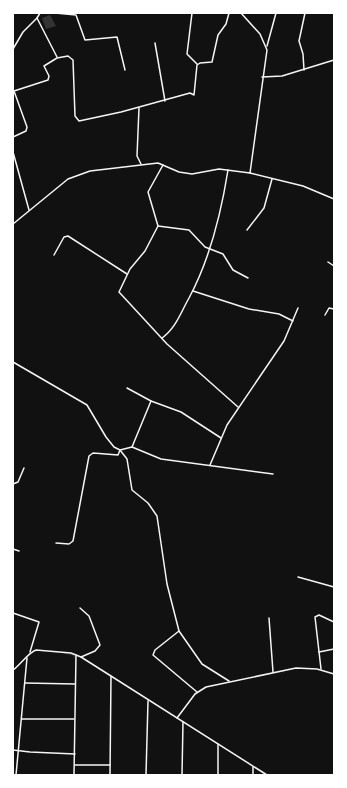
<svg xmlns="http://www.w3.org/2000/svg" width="347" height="788" font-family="'Space Grotesk',sans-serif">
  <rect width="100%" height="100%" fill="#111"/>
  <polygon fill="#333" points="50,15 56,26 46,29 42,18"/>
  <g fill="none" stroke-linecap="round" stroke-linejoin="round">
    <g stroke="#333" stroke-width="1">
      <polyline points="242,15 255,29"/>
      <polyline points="63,653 73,655 75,658"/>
    </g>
    <g stroke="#f5f5f5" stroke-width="1.5">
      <polyline points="40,13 37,18 38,20 57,57"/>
      <polyline points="55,13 76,15 85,40 117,37 125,70"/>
      <polyline points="192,13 187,54 197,64"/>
      <polyline points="155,43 165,101"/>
      <polyline points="267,46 276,13"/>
      <polyline points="13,49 23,32 37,18"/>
      <polyline points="304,70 303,54 299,41 305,13"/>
      <polyline points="262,77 282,76 334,60"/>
      <polyline points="139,108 137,156 141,164"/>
      <polyline points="13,137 26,131 27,127 14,91 48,80 49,76 44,66 57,58 68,56 73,60 75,116 79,121 121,112 190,93 194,95 197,65 200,63 212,62 218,35 226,24 229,13"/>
      <polyline points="13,152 29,210"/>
      <polyline points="163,165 148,192 158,226 145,251 130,269 119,292 167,344 238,407"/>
      <polyline points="250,173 303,186 334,199"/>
      <polyline points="13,224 68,179 90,171 158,163 179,172 192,174 219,169 250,173 267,50 260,34 241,13"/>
      <polyline points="158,226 189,230 205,247 223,254 233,270 248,278"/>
      <polyline points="247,230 264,208 272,179"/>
      <polyline points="54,255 64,237 68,236 127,274"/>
      <polyline points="328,262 334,266"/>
      <polyline points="193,291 249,309 279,314 293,321"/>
      <polyline points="325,315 329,308 334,309"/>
      <path d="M 162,338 C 176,328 181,312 189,298 C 210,259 221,214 228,170"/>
      <polyline points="13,362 87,405 106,437 114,447 120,450 132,447 161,459 273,474"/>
      <polyline points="127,388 151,401 181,412 221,438"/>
      <polyline points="132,447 151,401"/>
      <polyline points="210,465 227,425 284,341 298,308"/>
      <polyline points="13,484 18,482 24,468"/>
      <polyline points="56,543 69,544 73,541 89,456 93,453 118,455 120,450 127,459 132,490 148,503 157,516 167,584 179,631 202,664 229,681"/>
      <polyline points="13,549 19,551"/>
      <polyline points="298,577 334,587"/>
      <polyline points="80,608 89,616 100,645 95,651 81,657"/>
      <polyline points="13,613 39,622 30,652"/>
      <polyline points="269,618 273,672"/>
      <polyline points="179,631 155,650 153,655 197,692"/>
      <polyline points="319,652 334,649"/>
      <polyline points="321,669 315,617 319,615 334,622"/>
      <path d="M 13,670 C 20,665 29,652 36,650 L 71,653 L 81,657 L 267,775"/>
      <polyline points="25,683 75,684"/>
      <polyline points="177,718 195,694 206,687 296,668 317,669 334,674"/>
      <polyline points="22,719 74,719"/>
      <polyline points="218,744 218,775"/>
      <polyline points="13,750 30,752 75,754"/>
      <polyline points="75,765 110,765"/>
      <polyline points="253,767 253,775"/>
      <polyline points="16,775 27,658"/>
      <polyline points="74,775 76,655"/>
      <polyline points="110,775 111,676"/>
      <polyline points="146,775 148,701"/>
      <polyline points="182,775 183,722"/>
    </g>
  </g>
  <rect width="347" height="788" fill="none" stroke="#ffffff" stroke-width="28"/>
</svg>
